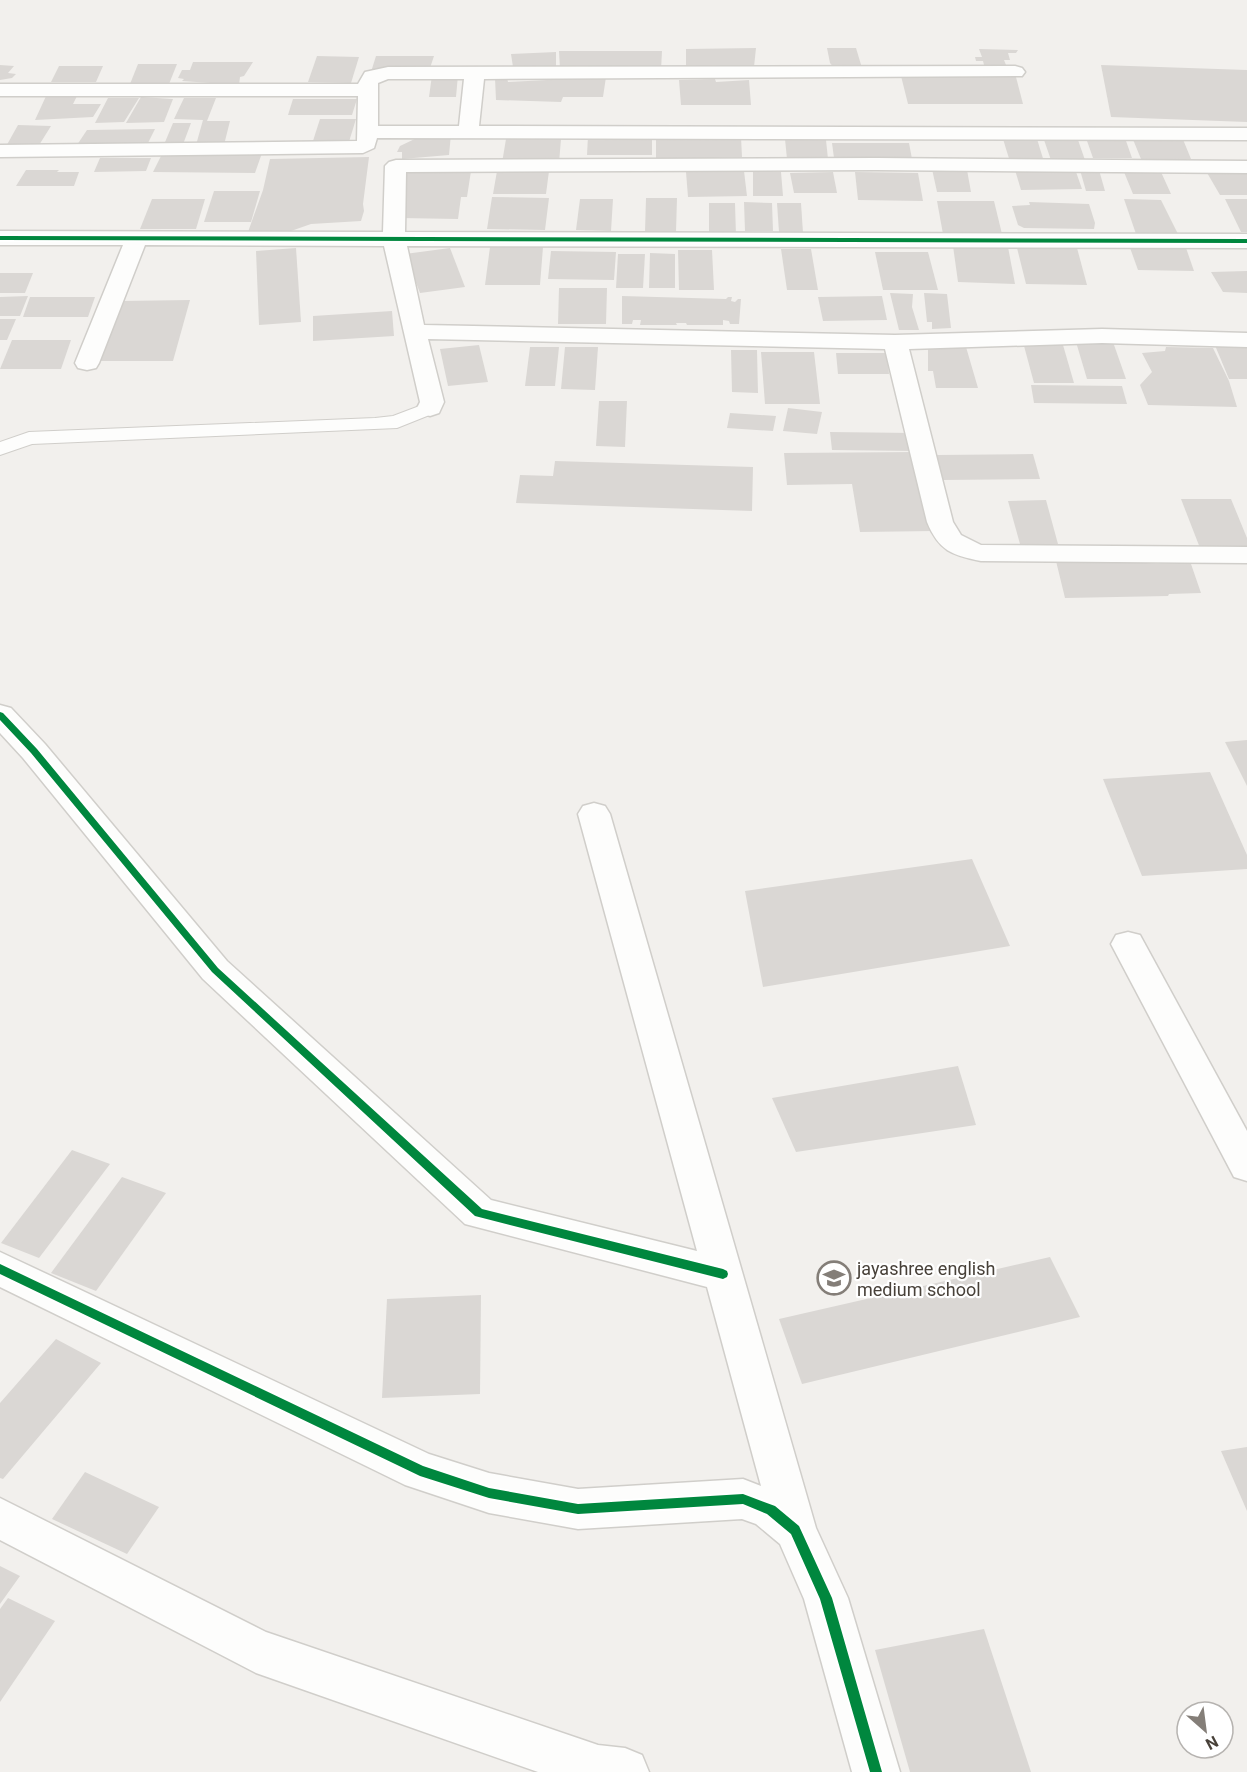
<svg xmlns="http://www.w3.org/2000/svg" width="1247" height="1772" font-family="Roboto,sans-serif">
  <rect width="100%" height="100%" fill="#f2f0ed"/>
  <g fill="#dad7d4">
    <polygon points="756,48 754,67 686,67 686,49"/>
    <polygon points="827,48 856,48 862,68 835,69 830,63"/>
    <polygon points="979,49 1018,50 1016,53 1008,53 1010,60 1004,60 1006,65 984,65 983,61 976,61 975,57 982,57"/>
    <polygon points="559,51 662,51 661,70 560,69"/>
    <polygon points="556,52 556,66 513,67 511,54"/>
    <polygon points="317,56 359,57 351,83 308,82"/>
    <polygon points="376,56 434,56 429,71 371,72"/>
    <polygon points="193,62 253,62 244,76 240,77 239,85 182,81 184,79 178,78 182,70 190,70"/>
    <polygon points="138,64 177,64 169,84 130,84"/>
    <polygon points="0,65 14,66 8,73 16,74 12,78 0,80"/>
    <polygon points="1101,65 1247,70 1247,122 1111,117"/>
    <polygon points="59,66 103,66 96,82 51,82"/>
    <polygon points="432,75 458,75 456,97 429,97"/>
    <polygon points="901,76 1016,77 1023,104 908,104"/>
    <polygon points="606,77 603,97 563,97 561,102 496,100 495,78 507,78 508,82"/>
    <polygon points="715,79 716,82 749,80 751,105 681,105 679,80"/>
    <polygon points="47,94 78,94 73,104 101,104 93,117 35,120"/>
    <polygon points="141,97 173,99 164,122 126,123"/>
    <polygon points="108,98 139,98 124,122 95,123"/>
    <polygon points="184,98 216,98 207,121 230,121 224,145 196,145 203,120 174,119"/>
    <polygon points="293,99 357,99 352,115 288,115"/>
    <polygon points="320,119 356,119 348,145 312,144"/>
    <polygon points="173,123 191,123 182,147 163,147"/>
    <polygon points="18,125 51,126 36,150 4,150"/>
    <polygon points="155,129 146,147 75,148 87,130"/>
    <polygon points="451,134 449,155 402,159 402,152 397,152 400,146 423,135"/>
    <polygon points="588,136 652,136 652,155 587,155"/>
    <polygon points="656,136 741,137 742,157 656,160"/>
    <polygon points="1043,137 1077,137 1086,163 1052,163"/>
    <polygon points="1132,137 1182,137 1191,159 1141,159"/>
    <polygon points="1086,138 1125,138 1132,158 1093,158"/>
    <polygon points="506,139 561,139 559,163 502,163"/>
    <polygon points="785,139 826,140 828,159 787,159"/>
    <polygon points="1003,139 1037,139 1045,165 1011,165"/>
    <polygon points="832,143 909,143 912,159 834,158"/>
    <polygon points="163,152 262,153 255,173 153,172"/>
    <polygon points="369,157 363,204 364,211 361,221 311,224 291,231 248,232 263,190 270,159"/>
    <polygon points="100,158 151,158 146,171 94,172"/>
    <polygon points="932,169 967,170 971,192 937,192"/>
    <polygon points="1075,169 1082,189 1021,190 1015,170"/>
    <polygon points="26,170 59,170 57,172 79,172 74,186 16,186"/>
    <polygon points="1080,170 1099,170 1105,191 1086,191"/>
    <polygon points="1247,170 1247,195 1220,195 1206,171"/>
    <polygon points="406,171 471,171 467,197 461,197 458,219 400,218 400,196"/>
    <polygon points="497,171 549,171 546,194 493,194"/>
    <polygon points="744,171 747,196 688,197 686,172"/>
    <polygon points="753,172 781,172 783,196 753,196"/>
    <polygon points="833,172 837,193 794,193 790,173"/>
    <polygon points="855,172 918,173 923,201 858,200"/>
    <polygon points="1124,172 1161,172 1171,194 1133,194"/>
    <polygon points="214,191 260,191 251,222 204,222"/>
    <polygon points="492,197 549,198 545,230 487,229"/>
    <polygon points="646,198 677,198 676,232 645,232"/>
    <polygon points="152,199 205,199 196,229 140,229"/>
    <polygon points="580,199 613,199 611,231 576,230"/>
    <polygon points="1124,199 1161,200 1178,234 1136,234"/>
    <polygon points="1225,199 1247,199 1247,232 1241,232"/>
    <polygon points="937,201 994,201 1002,234 943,234"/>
    <polygon points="744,202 772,203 773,231 745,231"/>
    <polygon points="1029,202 1089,204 1095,223 1094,229 1024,228 1018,225 1012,206 1030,205"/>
    <polygon points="709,203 735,203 736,236 709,236"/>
    <polygon points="777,203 801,203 803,233 779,232"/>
    <polygon points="1129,245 1185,245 1194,271 1138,270"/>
    <polygon points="953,246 1008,247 1015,284 958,282"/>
    <polygon points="490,247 543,247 540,285 485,285"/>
    <polygon points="296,248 301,322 259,325 256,251"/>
    <polygon points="450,248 465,287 420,293 405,254"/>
    <polygon points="1017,248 1077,248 1087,285 1026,284"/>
    <polygon points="781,249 811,249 818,290 787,290"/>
    <polygon points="678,250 712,250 714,290 679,290"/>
    <polygon points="551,251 616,252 614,280 548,279"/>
    <polygon points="875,252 928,252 938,290 883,290"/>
    <polygon points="650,253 675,254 675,288 649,288"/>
    <polygon points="618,254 645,254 643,288 616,288"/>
    <polygon points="1247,271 1247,293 1223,292 1211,272"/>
    <polygon points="0,273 33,273 25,293 0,293"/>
    <polygon points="559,288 607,288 606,324 558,324"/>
    <polygon points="890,293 913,294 912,307 919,330 899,330"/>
    <polygon points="924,293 947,294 951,328 932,329 932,322 927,322"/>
    <polygon points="28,296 20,316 0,316 0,297"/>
    <polygon points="622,296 726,299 728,297 732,297 731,301 735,302 738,299 741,299 739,324 730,324 729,321 723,320 723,325 687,325 686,323 676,323 677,325 640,325 641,320 633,320 632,324 622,324"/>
    <polygon points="882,296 887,320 823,321 818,297"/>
    <polygon points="30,297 95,297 88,317 23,317"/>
    <polygon points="190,300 173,361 100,361 121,301"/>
    <polygon points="392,311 394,336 313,341 313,316"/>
    <polygon points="0,319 16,319 7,340 0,340"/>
    <polygon points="12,340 71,340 61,369 0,369"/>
    <polygon points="1076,342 1113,342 1126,379 1087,379"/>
    <polygon points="1214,343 1247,343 1247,379 1229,379"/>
    <polygon points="479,345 488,382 448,386 440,349"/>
    <polygon points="928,345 966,347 978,388 936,388 933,371 928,371"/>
    <polygon points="1063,345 1074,383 1034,383 1024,346"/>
    <polygon points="530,347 559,347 555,386 525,386"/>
    <polygon points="565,347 598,347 595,390 561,389"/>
    <polygon points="1166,347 1213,348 1229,381 1237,407 1148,405 1140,385 1152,372 1142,353 1165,351"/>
    <polygon points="731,350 757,350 758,393 732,392"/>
    <polygon points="761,352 814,352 820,404 765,404"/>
    <polygon points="836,353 887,353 889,374 838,374"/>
    <polygon points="1031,385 1122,386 1127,404 1034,403"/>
    <polygon points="599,401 627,401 625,447 596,446"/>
    <polygon points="788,408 822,412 817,434 783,431"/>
    <polygon points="730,413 776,416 773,431 727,428"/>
    <polygon points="830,432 913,433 915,451 832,450"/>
    <polygon points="917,452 934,531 860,532 852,484 787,485 784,453"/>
    <polygon points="1033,454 1040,479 943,480 937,455"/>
    <polygon points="555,461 753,467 752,511 516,503 520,475 553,476"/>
    <polygon points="1181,499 1231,499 1247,538 1247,548 1200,548"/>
    <polygon points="1046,500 1058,544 1020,544 1008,501"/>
    <polygon points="1082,560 1084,562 1126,561 1156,564 1191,564 1201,593 1169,594 1168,596 1065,598 1056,561"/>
    <polygon points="1247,740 1247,786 1225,742"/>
    <polygon points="1210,772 1247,855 1247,869 1142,876 1103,779"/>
    <polygon points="972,859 1010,946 763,987 745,891"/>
    <polygon points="958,1066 976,1125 796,1152 772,1098"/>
    <polygon points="72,1150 110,1164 39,1258 1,1243"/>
    <polygon points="122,1177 166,1193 96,1291 51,1273"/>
    <polygon points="1050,1257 1080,1317 802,1384 779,1319"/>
    <polygon points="481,1295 480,1394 382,1398 387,1299"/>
    <polygon points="56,1339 101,1363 3,1479 0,1478 0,1403"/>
    <polygon points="1247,1447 1247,1511 1221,1451"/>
    <polygon points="85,1472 159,1507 127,1554 52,1519"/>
    <polygon points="0,1566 20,1576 0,1604"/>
    <polygon points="8,1598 55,1621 0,1702 0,1609"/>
    <polygon points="984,1629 1031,1772 910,1772 875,1650"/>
  </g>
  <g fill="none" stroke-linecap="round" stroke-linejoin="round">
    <g stroke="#d0ceca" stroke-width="2">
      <polygon id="service" points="430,402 437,404 440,408 437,412 397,428 32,444 0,455 0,442 29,432 375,418 393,416"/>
    </g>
    <g stroke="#d0ceca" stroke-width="3">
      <g id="minor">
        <path d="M 1015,66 L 1022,68 L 1025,72 L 1022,76 L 484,79 L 479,126 L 1247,128 L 1247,140 L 377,138 L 374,148 L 363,153 L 0,157 L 0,145 L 357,141 L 358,96 L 0,96 L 0,84 L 358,84 L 365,72 L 388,67 ZM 388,79 L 464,79 L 459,126 L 378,126 L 378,83 Z"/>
        <path d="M 876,158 L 1247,161 L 1247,173 L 876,170 L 406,172 L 405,232 L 1247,234 L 1247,248 L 407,246 L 424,325 L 895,335 L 1102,329 L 1247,333 L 1247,347 L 1102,343 L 909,349 L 953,522 L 961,535 L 981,545 L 1247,547 L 1247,563 L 981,561 C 952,555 939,551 927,522 L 885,349 L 428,339 L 444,402 L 439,413 L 430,416 L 421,413 L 417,408 L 420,402 L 384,246 L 145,245 L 99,363 L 96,368 L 87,370 L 78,368 L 75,363 L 123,245 L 0,245 L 0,231 L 383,232 L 385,166 L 389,162 L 396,160 Z"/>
        <polygon points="0,705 11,708 45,744 227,961 491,1200 697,1251 578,814 583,806 594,803 605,806 610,814 816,1528 848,1598 900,1772 852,1772 804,1599 780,1544 756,1524 742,1519 578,1529 489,1513 405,1485 0,1287 0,1252 429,1454 489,1473 578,1489 743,1479 761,1486 707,1287 465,1224 203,979 23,758 0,733"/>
        <polygon points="1128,932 1140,935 1247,1131 1247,1181 1234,1177 1111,944 1116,935"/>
        <polygon points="0,1498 266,1632 598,1745 625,1748 642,1755 649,1772 538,1772 256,1673 0,1540"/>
      </g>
    </g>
    <use href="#service" fill="#fdfdfc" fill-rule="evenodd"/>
    <use href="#minor" fill="#fdfdfc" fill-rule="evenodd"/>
    <g stroke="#fff" stroke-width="4">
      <g id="cycleway">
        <polygon points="0,236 1247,239 1247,243 0,240"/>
        <polygon points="0,712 3,713 37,749 218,968 482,1209 723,1269 727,1271 728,1274 727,1277 723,1279 475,1216 212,972 31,753 0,720"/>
        <polygon points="0,1264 423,1466 489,1488 578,1504 743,1494 775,1506 799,1526 832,1598 882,1772 870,1772 820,1599 791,1534 767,1514 743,1504 578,1514 489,1498 420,1476 0,1274"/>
      </g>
    </g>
    <use href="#cycleway" fill="#00873e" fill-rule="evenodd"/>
  </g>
  <defs>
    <g id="school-ring" transform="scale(1.725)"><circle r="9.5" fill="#fff" stroke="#847e78" stroke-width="1.5"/><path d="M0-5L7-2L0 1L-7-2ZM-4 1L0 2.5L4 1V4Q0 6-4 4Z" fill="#847e78"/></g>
  </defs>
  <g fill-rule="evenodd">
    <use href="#school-ring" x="834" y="1278"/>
  </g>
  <g text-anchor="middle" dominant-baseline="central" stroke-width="4.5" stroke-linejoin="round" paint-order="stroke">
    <g font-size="18" fill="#484139" stroke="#fff" text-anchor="start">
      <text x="857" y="1268">jayashree english<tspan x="857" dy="21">medium school</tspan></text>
    </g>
  </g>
  <g transform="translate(1205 1730) rotate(152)"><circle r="28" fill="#ffffff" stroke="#b6b3b0" stroke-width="1.5"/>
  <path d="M0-4.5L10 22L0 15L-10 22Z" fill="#847e78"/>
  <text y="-9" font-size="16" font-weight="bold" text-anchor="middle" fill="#484139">N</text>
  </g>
</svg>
